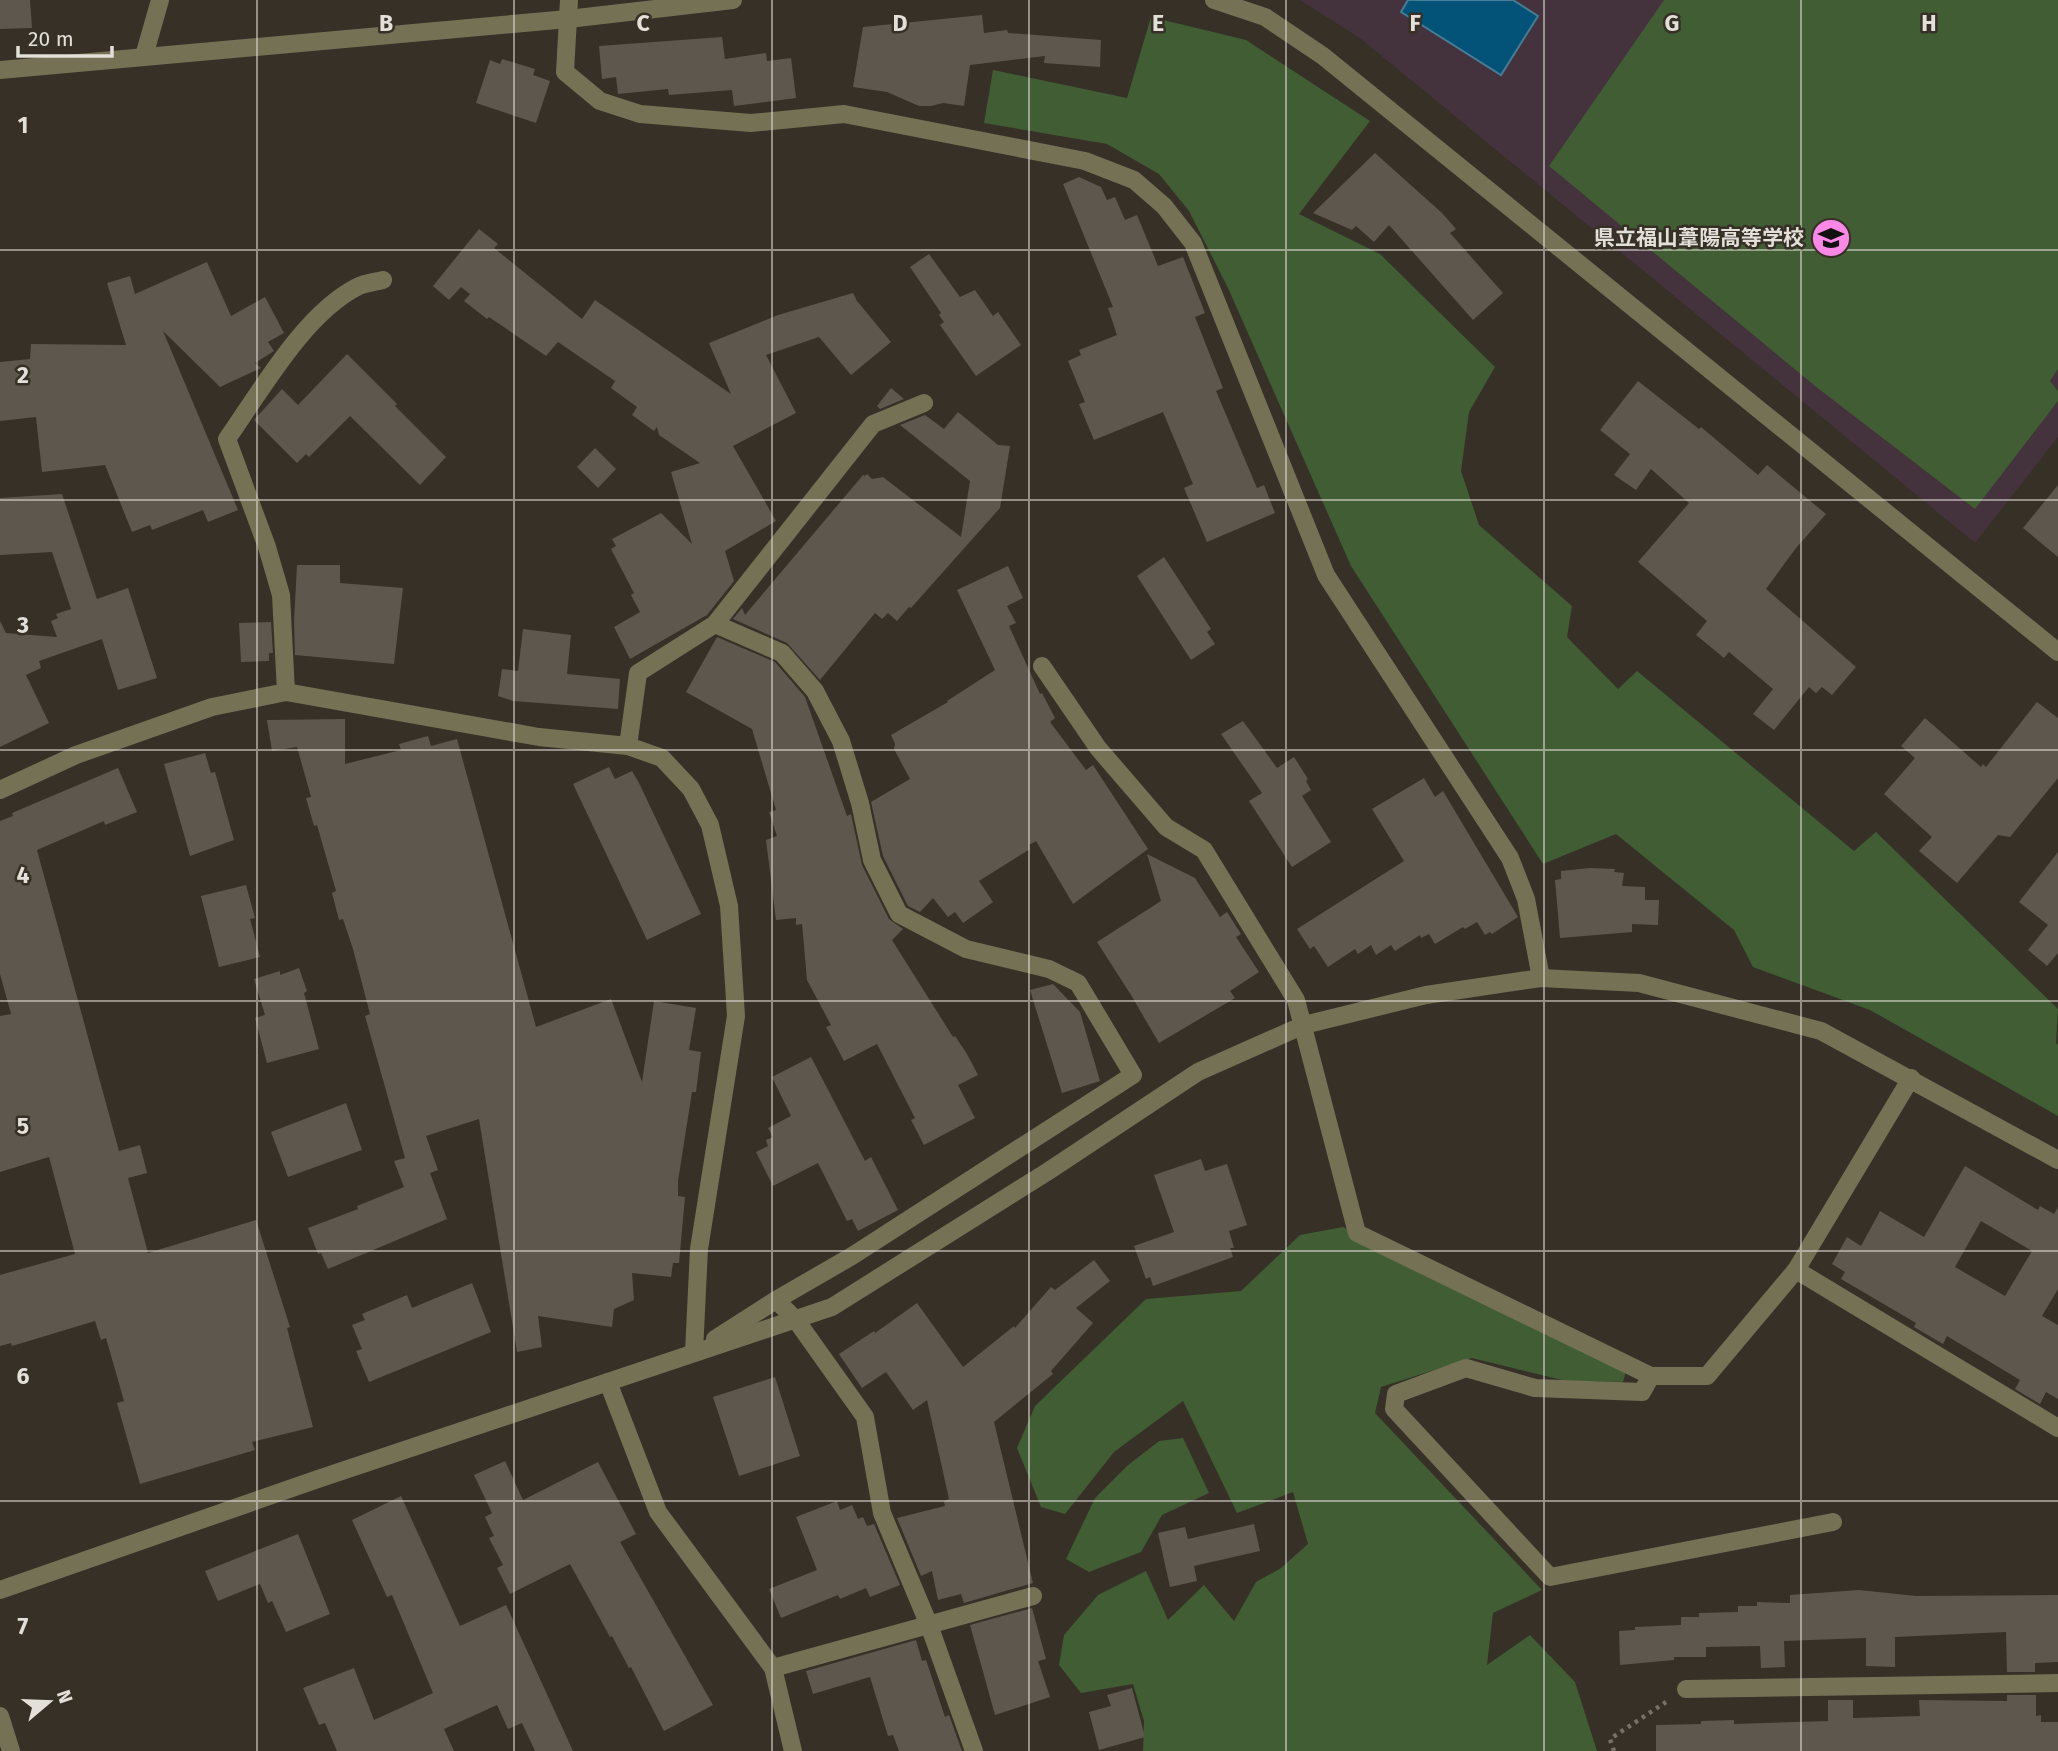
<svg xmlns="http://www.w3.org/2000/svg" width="2058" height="1751" font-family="'Fira Sans','Noto Sans JP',sans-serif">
  <rect width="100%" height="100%" fill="#363027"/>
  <polygon fill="#44323c" points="1300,0 2058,0 2058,437 1975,543 1361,39"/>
  <g fill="#405d34">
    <polygon points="1664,0 2058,0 2058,369 2050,381 2058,391 2058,401 1975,509 1815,386 1549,166"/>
    <polygon points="1151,17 1246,40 1370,121 1299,214 1380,254 1495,367 1469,412 1461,471 1479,525 1572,606 1567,637 1618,689 1637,671 1854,851 1876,832 2058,1009 2056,1043 2058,1045 2058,1116 1870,1010 1753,967 1734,930 1616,834 1543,864 1351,566 1228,288 1189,211 1159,174 1107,144 984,123 993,70 1127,98"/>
    <polygon points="1343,1227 1626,1371 1623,1382 1566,1381 1472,1358 1381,1387 1375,1413 1542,1590 1493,1613 1487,1665 1530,1635 1575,1682 1597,1751 1143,1751 1144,1721 1133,1684 1081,1693 1059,1665 1064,1635 1098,1595 1146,1571 1168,1620 1204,1585 1234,1621 1256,1582 1281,1568 1308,1544 1293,1492 1237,1513 1183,1401 1114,1452 1065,1514 1041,1507 1017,1448 1035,1406 1146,1299 1241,1291 1300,1235"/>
    <polygon points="1183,1438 1209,1493 1162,1515 1141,1552 1089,1572 1066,1559 1095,1498 1127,1466 1159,1441"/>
  </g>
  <polygon fill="#035278" stroke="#467c95" stroke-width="2" points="1408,0 1513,0 1538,16 1501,75 1401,12"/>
  <g fill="#5e574d" fill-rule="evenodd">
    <polygon points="0,0 30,0 32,28 0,29"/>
    <polygon points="982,15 984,33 1007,30 1008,33 1101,40 1100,67 1044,63 1045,56 970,65 964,106 943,103 931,106 919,106 887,92 853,87 863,27"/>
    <polygon points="722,37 725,59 766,53 767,61 791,58 796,98 734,106 732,90 669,95 668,89 618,94 616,77 602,79 599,46"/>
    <polygon points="502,59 535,69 533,75 550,81 536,123 476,103 490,60 500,64"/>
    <polygon points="1375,153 1442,213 1456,229 1450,233 1503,293 1473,320 1389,225 1374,242 1356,226 1352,230 1313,213"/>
    <polygon points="1079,177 1101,187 1107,200 1115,197 1125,220 1137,215 1158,266 1183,257 1205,313 1195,317 1223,388 1216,391 1257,488 1264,485 1275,513 1207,542 1184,488 1193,484 1163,412 1094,440 1079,404 1085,402 1068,361 1081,355 1079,350 1117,335 1108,308 1113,307 1063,184"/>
    <polygon points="479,229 498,244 494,248 582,319 595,300 731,394 709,343 778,315 853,293 857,301 891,342 851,375 819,337 766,355 796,413 733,446 776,521 725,551 734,581 707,615 630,659 614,627 640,612 631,595 634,593 611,549 616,546 612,539 661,513 692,544 671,472 700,463 659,435 657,427 654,431 632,415 637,407 611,388 615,381 558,342 546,356 489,317 487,319 464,301 470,294 461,287 449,300 433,286"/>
    <polygon points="929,254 960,297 975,290 993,316 998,312 1021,345 976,376 940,325 944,322 939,315 941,313 910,267"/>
    <polygon points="207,262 231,316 265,297 284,333 268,342 274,351 255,363 261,368 220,387 163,331 238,510 208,522 203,510 152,530 150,525 132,532 105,465 42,472 36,417 0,421 0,362 30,359 31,344 126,345 107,283 130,276 135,294"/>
    <polygon points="347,354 397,404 395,406 446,457 420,485 350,416 309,457 306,454 297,463 254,420 282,389 298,405"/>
    <polygon points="1638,381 1699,429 1701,427 1758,475 1767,465 1826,514 1796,548 1766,589 1856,667 1832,695 1822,687 1816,693 1809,687 1774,730 1753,714 1773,689 1729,652 1724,658 1696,635 1707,621 1638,562 1689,503 1651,469 1636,490 1614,475 1630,454 1600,430"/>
    <polygon points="891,388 904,399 880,409 877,406"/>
    <polygon points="958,412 998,445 1010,446 1000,508 911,608 909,607 897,621 888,613 882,619 875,613 820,680 787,643 733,619 742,608 745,615 863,475 865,476 867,474 872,479 883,477 961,537 970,481 900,425 925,415 944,429"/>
    <polygon points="595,448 616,469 598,488 577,467"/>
    <polygon points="2058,485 2058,557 2023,528"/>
    <polygon points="62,494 97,599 128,588 157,678 118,690 102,639 39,661 41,668 26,675 49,723 0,747 0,621 6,633 57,637 51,621 58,618 56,614 71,609 52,552 0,555 0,498"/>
    <polygon points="1164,557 1211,629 1207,632 1215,644 1191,660 1137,576"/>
    <polygon points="297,565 340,565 340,583 403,588 394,664 295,655 294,621"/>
    <polygon points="1008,566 1023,598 1007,606 1016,623 1009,626 1040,694 1042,693 1055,718 1050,722 1086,770 1093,765 1148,849 1073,904 1036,841 1029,845 1030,849 979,881 993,902 963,923 955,912 948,917 933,898 920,912 908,906 883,856 871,802 910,779 894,749 895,744 891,735 948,702 947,701 995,670 957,590"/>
    <polygon points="271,622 273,653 269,653 269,661 241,662 239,623"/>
    <polygon points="523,629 571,635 567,674 620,679 618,709 513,701 498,696 502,669 518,671"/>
    <polygon points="717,637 775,662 805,697 847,816 851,814 862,865 889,919 903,929 892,940 953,1037 955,1036 967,1054 978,1075 958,1085 975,1118 924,1145 911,1120 915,1118 877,1044 844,1061 826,1027 831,1025 807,980 802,924 796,925 796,918 776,920 766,840 777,836 769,812 776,810 752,729 686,692"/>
    <polygon points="2037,702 2058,718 2058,778 2010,837 1998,835 1957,883 1919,851 1932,837 1884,794 1915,758 1901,746 1925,718 1981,767 1983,764 1986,767"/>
    <polygon points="345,719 345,764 401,750 399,744 428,736 431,746 457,739 536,1027 611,999 642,1082 654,1001 696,1008 689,1050 701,1052 696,1092 692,1092 678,1181 678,1196 685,1197 679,1263 673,1263 671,1277 632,1273 634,1300 614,1309 612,1327 538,1316 542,1347 517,1352 479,1119 426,1136 438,1170 430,1173 447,1219 328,1269 321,1253 318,1254 308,1228 358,1209 357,1206 404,1187 394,1161 405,1158 365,1016 370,1014 353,949 343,919 339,920 332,893 336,891 317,825 314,826 306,798 311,797 297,747 272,751 267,720"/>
    <polygon points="1243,721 1277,768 1294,757 1308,779 1306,781 1311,790 1302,796 1331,842 1292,867 1249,801 1262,793 1221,734"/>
    <polygon points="205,753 211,773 215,772 234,840 190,856 164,764"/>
    <polygon points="609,767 615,779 632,771 639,783 701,914 647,940 573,784"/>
    <polygon points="118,768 137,812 105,825 104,821 37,850 119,1151 140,1145 147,1173 128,1178 148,1253 256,1220 290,1327 287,1328 313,1427 252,1442 255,1450 140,1484 117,1403 124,1401 106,1338 101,1340 95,1321 12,1346 11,1343 0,1346 0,1275 75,1254 49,1157 0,1172 0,1016 11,1014 0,974 0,821 13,816 12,813"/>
    <polygon points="1424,778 1435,797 1443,791 1518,917 1492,934 1490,932 1485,935 1477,922 1465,929 1463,927 1435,944 1429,934 1421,938 1420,935 1395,951 1391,945 1376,955 1371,945 1358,954 1355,949 1328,967 1314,946 1310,949 1297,929 1404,861 1372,809"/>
    <polygon points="2058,852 2058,953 2047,966 2028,950 2048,925 2019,902"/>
    <polygon points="1147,854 1195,878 1220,917 1227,912 1241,934 1236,937 1259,972 1230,991 1235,998 1159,1043 1131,995 1097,942 1161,901"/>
    <polygon points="1590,868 1615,869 1614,872 1624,873 1622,886 1645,887 1645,900 1659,900 1658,925 1632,924 1632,932 1560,938 1555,880 1561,879 1561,871"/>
    <polygon points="246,885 255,918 250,919 260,957 219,967 201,896"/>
    <polygon points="299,968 307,991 304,993 319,1049 267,1063 255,1018 265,1015 254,979 280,971 280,975"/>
    <polygon points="1053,984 1080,1012 1100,1081 1062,1093 1030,990"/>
    <polygon points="811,1057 865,1161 871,1157 898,1210 858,1231 852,1219 847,1221 818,1163 773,1186 756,1152 768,1146 766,1140 773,1137 768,1128 791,1116 772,1077"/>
    <polygon points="346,1103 362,1150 288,1177 271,1132"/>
    <polygon points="1201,1159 1205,1171 1227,1164 1247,1225 1229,1231 1234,1248 1230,1248 1233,1257 1153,1286 1150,1277 1146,1279 1134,1246 1174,1232 1154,1175"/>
    <path d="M 1965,1166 L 2038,1210 L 2040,1206 L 2054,1214 L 2058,1207 L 2058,1289 L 2042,1316 L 2058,1325 L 2058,1399 L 2046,1392 L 2040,1404 L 2015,1389 L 2020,1380 L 1947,1336 L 1943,1344 L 1914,1327 L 1916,1323 L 1841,1279 L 1845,1272 L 1832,1264 L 1847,1237 L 1861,1246 L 1880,1211 L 1924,1237 ZM 1981,1221 L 2032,1251 L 2005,1296 L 1955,1267 Z"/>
    <polygon points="1094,1260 1110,1281 1076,1308 1093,1323 1051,1371 1053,1374 994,1422 1033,1583 964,1603 961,1594 938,1600 932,1571 921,1576 897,1518 945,1506 944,1501 949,1499 927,1400 913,1410 886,1372 862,1388 839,1354 874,1331 875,1333 917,1303 963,1367 1014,1326 1015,1328 1051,1287 1055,1290"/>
    <polygon points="472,1283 491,1332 369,1382 356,1351 362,1349 352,1325 365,1320 362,1314 407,1295 412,1308"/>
    <polygon points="775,1377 800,1456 739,1476 713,1397"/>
    <polygon points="505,1461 523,1500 598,1462 636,1534 620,1542 713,1705 664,1731 631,1667 629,1668 612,1636 610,1637 570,1564 510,1594 497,1568 503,1565 489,1538 494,1536 485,1517 492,1513 474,1475"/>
    <polygon points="401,1496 460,1626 506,1605 573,1751 535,1751 522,1723 508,1729 497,1705 444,1729 454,1751 337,1751 325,1723 319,1725 303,1688 354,1668 374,1720 433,1693 392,1595 387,1597 352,1520"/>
    <polygon points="837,1501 840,1510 852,1505 858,1519 863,1517 867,1526 874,1524 900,1585 870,1597 866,1588 840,1599 838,1595 781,1618 769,1589 817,1570 796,1517"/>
    <polygon points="1254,1524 1260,1551 1194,1566 1197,1581 1170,1587 1158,1533 1185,1527 1188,1539"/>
    <polygon points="298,1534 330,1614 286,1632 272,1601 268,1603 260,1584 218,1601 205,1571"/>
    <polygon points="1859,1590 1916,1596 2058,1595 2058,1662 2035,1663 2035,1672 2007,1672 2006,1632 1895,1637 1895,1667 1866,1666 1866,1638 1784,1641 1785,1667 1761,1668 1760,1646 1706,1647 1706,1657 1674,1657 1674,1660 1620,1665 1619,1631 1635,1630 1635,1627 1681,1625 1681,1617 1699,1617 1699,1613 1738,1612 1738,1606 1757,1606 1757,1602 1790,1603 1790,1595"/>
    <polygon points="1032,1608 1046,1659 1038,1661 1050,1697 995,1715 970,1625"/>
    <polygon points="916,1640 922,1661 926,1660 945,1717 949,1715 962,1751 899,1751 893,1735 888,1736 870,1677 813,1694 806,1671"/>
    <polygon points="1132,1688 1145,1737 1099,1750 1089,1712 1111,1706 1107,1695"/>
    <polygon points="2007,1695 2036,1695 2036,1716 2041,1715 2041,1722 2058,1722 2058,1751 1656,1751 1656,1725 1701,1724 1701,1721 1734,1720 1734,1724 1828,1721 1828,1700 1853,1700 1853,1718 1920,1716 1919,1700 2007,1701"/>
  </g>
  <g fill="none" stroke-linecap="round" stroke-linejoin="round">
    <polyline stroke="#767169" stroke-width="4.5" stroke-dasharray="3.5 5" stroke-linecap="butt" points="1614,1751 1610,1739 1666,1702"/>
    <g stroke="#747155" stroke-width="18">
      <polyline points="569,0 565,72 600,101 640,114 751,123 844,114 1085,161 1134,180 1164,206 1193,243 1326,575 1510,858 1526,899 1541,978"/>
      <polyline points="1214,0 1265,17 1323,56 2058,652"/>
      <polyline points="144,56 160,0"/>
      <polyline points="0,70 568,19 733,0"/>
      <polyline points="1042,666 1098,748 1166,827 1204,850 1296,1000 1357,1233 1651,1376 1707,1376 1796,1270 1911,1078"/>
      <path d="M 286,692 L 281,595 L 267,547 L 227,439 C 261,391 304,314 357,287 C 364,283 375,282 383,280"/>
      <polyline points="628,746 638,673 715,624 873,424 924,403"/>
      <polyline points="0,790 76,755 212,707 286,692 539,737 628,746 662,758 691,789 710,825 729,906 736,1016 699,1249 694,1352"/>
      <polyline points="1796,1270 2058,1428"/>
      <polyline points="776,1300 796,1320 865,1417 882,1513 929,1625 974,1751"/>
      <polyline points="715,1339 776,1300 852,1256 1133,1075 1078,983 1049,969 966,949 899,914 872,860 860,803 841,741 815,691 782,653 715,624"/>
      <polyline points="1651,1376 1642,1392 1535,1388 1466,1368 1396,1394 1394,1409 1550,1577 1833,1522"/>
      <polyline points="608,1382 658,1512 773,1668 793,1751"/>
      <polyline points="0,1590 318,1479 832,1307 1047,1172 1198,1072 1304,1025 1426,995 1541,978 1639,983 1821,1031 2058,1160"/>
      <polyline points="773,1668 1033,1596"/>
      <polyline points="1686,1689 2058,1683"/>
      <polyline points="0,1716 11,1751"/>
    </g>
  </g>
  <path fill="none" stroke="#e3dfd9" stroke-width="2" stroke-opacity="0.55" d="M 257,0 L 257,1751M 514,0 L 514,1751M 772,0 L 772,1751M 1029,0 L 1029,1751M 1286,0 L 1286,1751M 1544,0 L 1544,1751M 1801,0 L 1801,1751M 0,250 L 2058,250M 0,500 L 2058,500M 0,750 L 2058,750M 0,1001 L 2058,1001M 0,1251 L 2058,1251M 0,1501 L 2058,1501"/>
  <defs>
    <g id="school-disc" transform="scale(2.0125)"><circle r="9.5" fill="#fb87e6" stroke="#363027"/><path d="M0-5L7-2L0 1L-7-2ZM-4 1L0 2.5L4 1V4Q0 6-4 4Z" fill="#111"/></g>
  </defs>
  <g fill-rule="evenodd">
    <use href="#school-disc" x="1831" y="238"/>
  </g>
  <g text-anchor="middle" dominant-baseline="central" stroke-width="5" stroke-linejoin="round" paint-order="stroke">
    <g font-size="21" font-weight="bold" fill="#e3dfd9" stroke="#363027" text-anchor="end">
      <text x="1804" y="238">県立福山葦陽高等学校</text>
    </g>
  </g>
  <g font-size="23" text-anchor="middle" font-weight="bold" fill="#e3dfd9" stroke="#363027" stroke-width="5" stroke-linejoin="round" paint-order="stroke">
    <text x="386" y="31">B</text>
    <text x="643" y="31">C</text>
    <text x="900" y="31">D</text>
    <text x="1158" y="31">E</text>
    <text x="1415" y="31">F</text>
    <text x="1672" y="31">G</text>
    <text x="1929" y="31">H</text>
    <text x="23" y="133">1</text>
    <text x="23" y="383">2</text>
    <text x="23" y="633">3</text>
    <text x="23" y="883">4</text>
    <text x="23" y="1134">5</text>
    <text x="23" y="1384">6</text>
    <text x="23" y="1634">7</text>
  </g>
  <g transform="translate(49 1702) rotate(71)" stroke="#363027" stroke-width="5" paint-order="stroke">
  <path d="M0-5L12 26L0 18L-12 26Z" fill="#e3dfd9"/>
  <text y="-10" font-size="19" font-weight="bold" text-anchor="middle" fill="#e3dfd9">N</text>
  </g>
  <path d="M18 46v10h94v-10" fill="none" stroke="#e3dfd9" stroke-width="3.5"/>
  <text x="28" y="46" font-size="21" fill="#e3dfd9" stroke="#363027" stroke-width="5" paint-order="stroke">20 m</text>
</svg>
